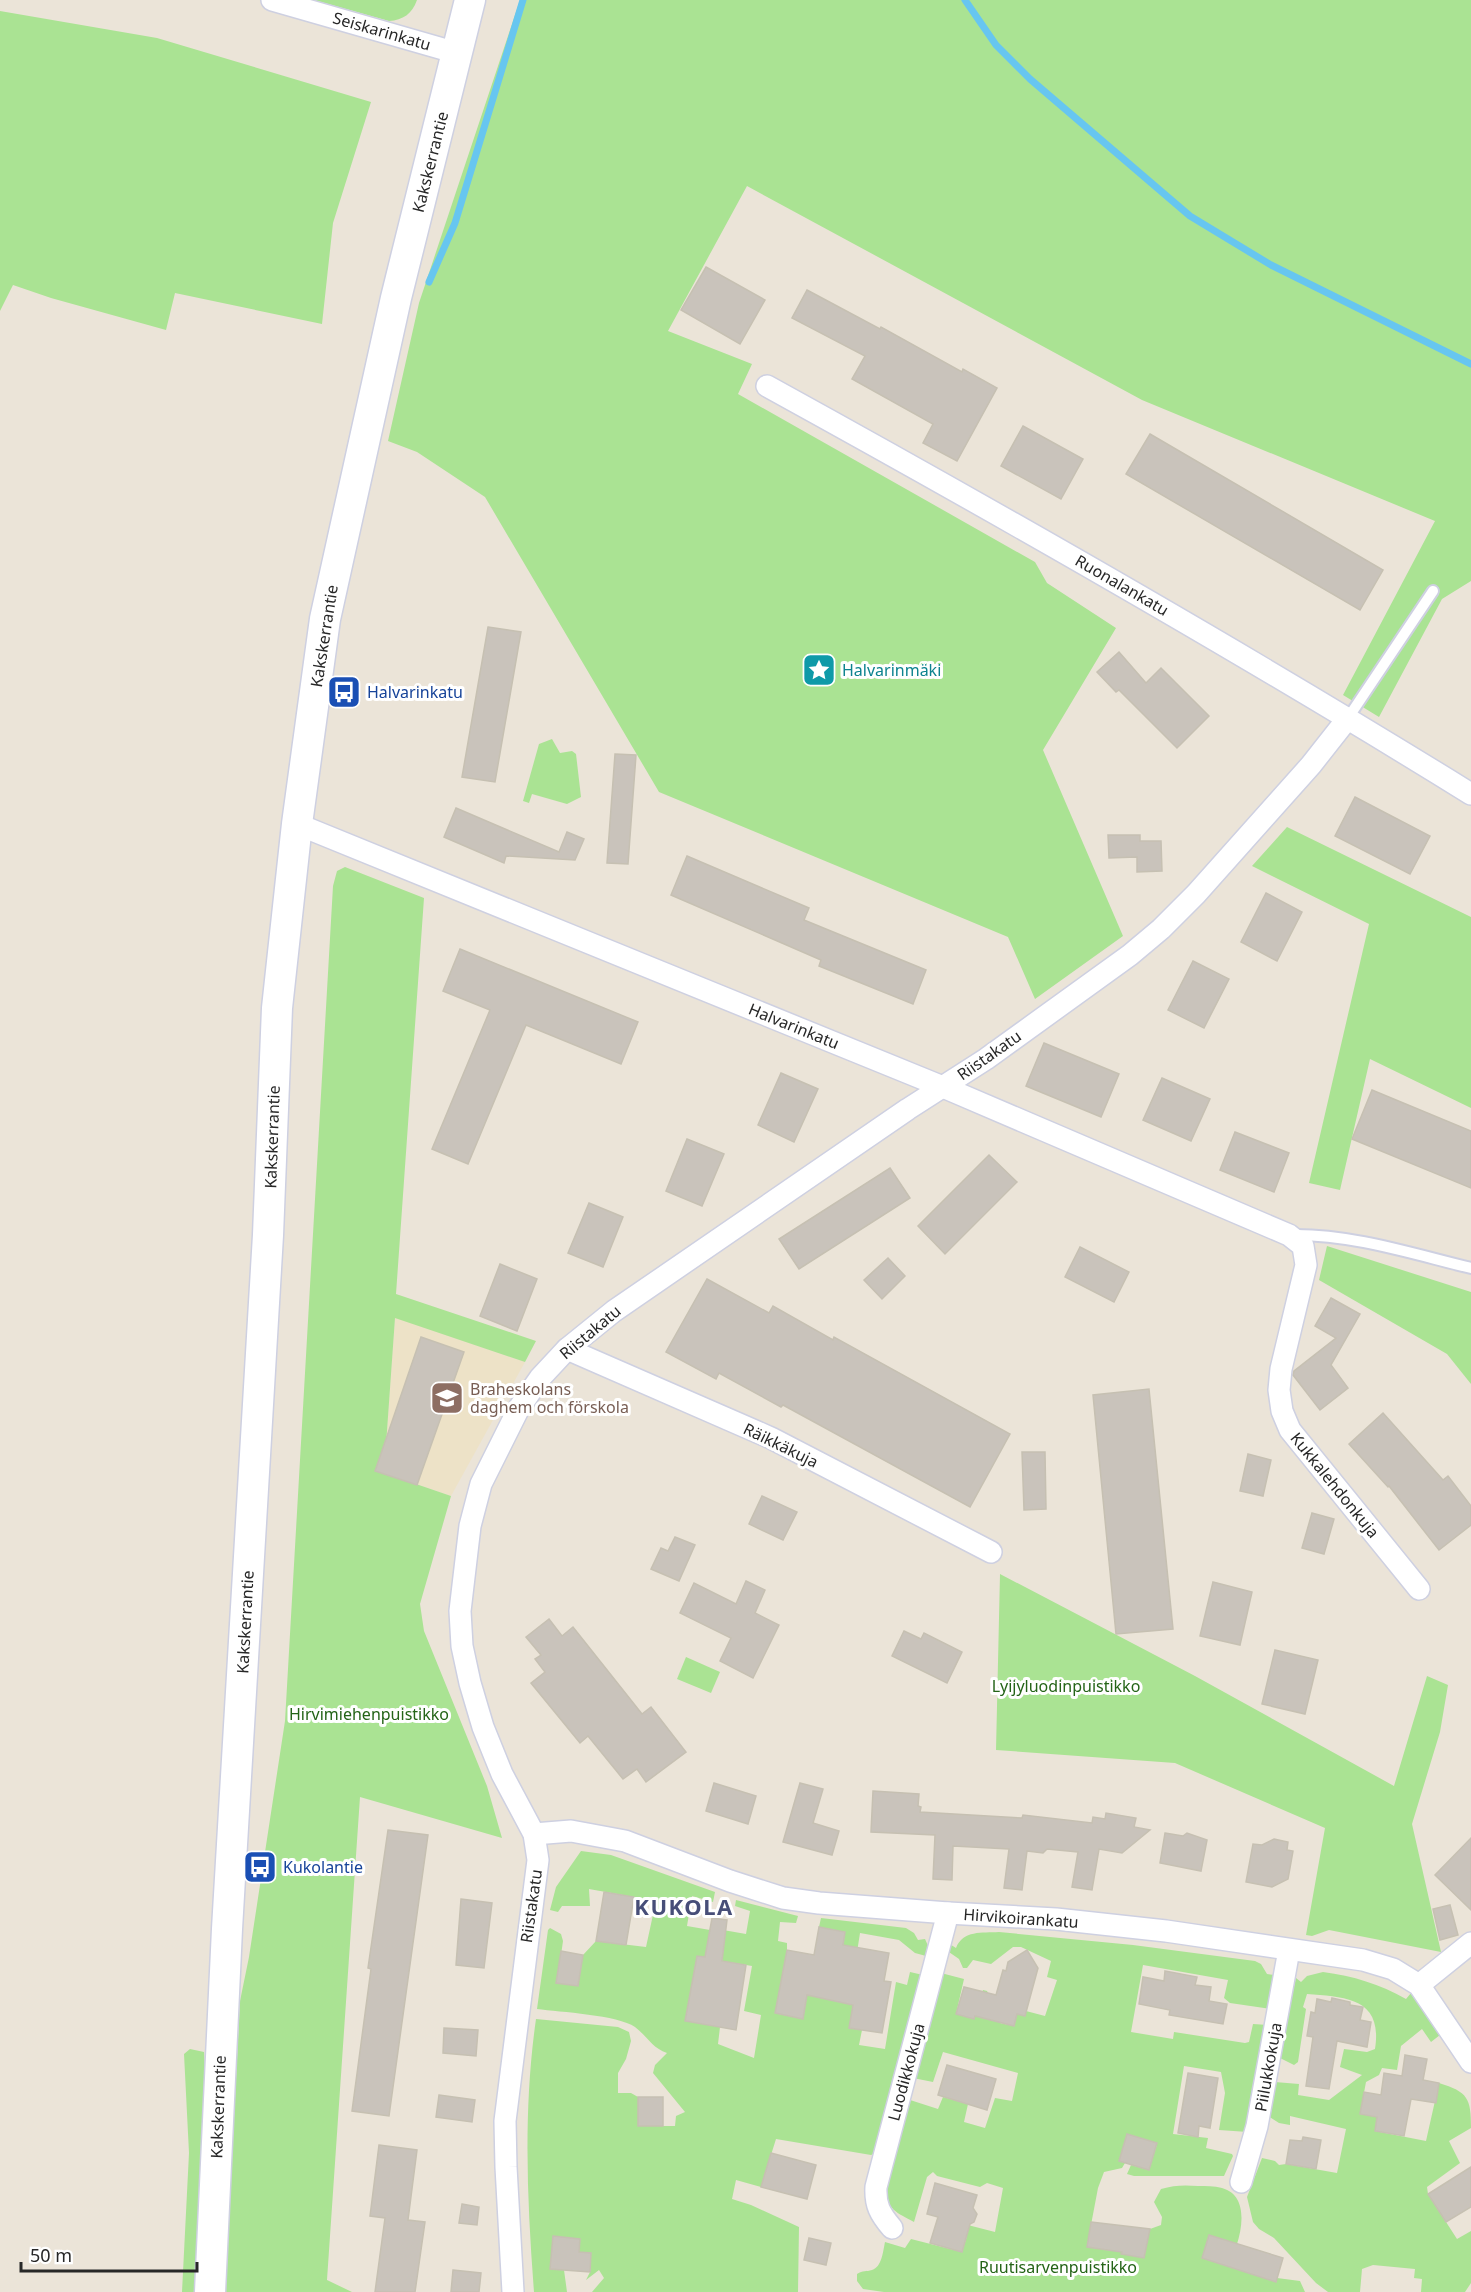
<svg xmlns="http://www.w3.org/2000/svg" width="1471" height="2292" font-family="'Noto Sans',sans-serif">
  <rect width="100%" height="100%" fill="#ebe4d8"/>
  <polygon fill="#ede2c7" points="395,1317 525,1362 451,1496 384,1473"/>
  <g fill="#aae393">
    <path d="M 314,0 L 417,0 C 412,14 403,20 389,21 Z"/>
    <polygon points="520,0 1471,0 1471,581 1442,599 1379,717 1343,695 1435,521 1142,400 747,186 668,331 752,364 738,394 1035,562 1047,583 1116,628 1043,750 1123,936 1035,999 1008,937 659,792 485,497 417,452 388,441 419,303"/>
    <polygon points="0,11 157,38 371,102 333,223 322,324 175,293 166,330 51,298 13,285 0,311"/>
    <polygon points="552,739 560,753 572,751 576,754 581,797 567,804 532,794 529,803 523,801 539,744"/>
    <polygon points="1287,827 1471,917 1471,1108 1370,1059 1340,1190 1309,1183 1369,924 1252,866"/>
    <polygon points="345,867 424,898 396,1294 536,1341 525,1362 395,1318 384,1473 451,1496 420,1604 424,1631 487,1786 502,1838 360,1797 327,2280 352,2292 225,2292 240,2001 249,1957 285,1721 333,886 337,871"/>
    <polygon points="1327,1246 1471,1292 1471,1384 1447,1354 1319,1280"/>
    <polygon points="1000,1574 1195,1676 1394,1786 1427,1676 1448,1685 1440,1732 1412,1824 1441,1952 1329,1930 1312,1936 1306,1935 1325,1828 1175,1763 996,1750"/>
    <polygon points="686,1657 720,1672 711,1693 677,1679"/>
    <path d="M 581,1851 L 611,1855 L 715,1892 L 713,1902 L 692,1896 L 687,1926 L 710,1930 L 705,1957 L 685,2020 L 720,2027 L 718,2044 L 754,2058 L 761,2015 L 744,2011 L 752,1966 L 722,1961 L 724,1945 L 716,1944 L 723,1930 L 746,1934 L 750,1911 L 735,1906 L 736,1900 L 798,1916 L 796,1923 L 780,1922 L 778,1941 L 787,1943 L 787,1950 L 775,2013 L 803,2019 L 807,1995 L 843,1946 L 845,1932 L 819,1927 L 821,1918 L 906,1928 L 914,1933 L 918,1940 L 925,1939 L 929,1948 L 926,1956 L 915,1953 L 899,1940 L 860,1933 L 849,2004 L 853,2005 L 850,2027 L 862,2030 L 859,2045 L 885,2049 L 896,1982 L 907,1985 L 910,1972 L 923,1975 L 876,2153 L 871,2155 L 776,2139 L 761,2187 L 736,2180 L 732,2199 L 751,2205 L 799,2227 L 798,2292 L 592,2292 L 604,2278 L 599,2270 L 586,2280 L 590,2272 L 591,2253 L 579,2252 L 580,2239 L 553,2236 L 564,2270 L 567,2292 L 534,2292 C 527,2200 523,2110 536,2019 L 618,2027 L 629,2032 L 631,2041 L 626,2059 L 618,2073 L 618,2093 L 631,2093 L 638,2097 L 638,2126 L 675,2126 L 676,2116 L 685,2112 L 653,2073 L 655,2065 L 667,2053 C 652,2048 647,2036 635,2027 C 618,2015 560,2012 537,2009 L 548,1930 L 550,1928 L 561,1934 L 563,1941 L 557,1983 L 578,1986 L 583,1955 L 596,1941 L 646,1947 L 656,1901 L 589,1889 L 590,1906 L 562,1906 L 558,1912 L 550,1910 L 556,1887 Z"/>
    <path d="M 999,1932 L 1133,1945 L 1255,1961 L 1261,1964 L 1267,1974 L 1275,1975 L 1271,2009 L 1230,2003 L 1224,1998 L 1228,1980 L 1143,1965 L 1131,2032 L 1173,2039 L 1174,2032 L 1245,2043 L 1249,2042 L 1253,2024 L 1268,2025 L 1248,2132 L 1219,2130 L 1225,2093 L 1221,2072 L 1184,2066 L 1173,2134 L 1208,2138 L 1206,2148 L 1232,2154 L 1233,2156 L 1224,2176 L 1134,2176 L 1127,2174 L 1131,2165 L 1149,2170 L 1157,2144 L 1127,2134 L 1119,2161 L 1125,2163 L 1122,2168 L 1104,2172 L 1098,2188 L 1087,2246 L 1123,2246 L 1122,2254 L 1144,2258 L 1150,2229 L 1161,2225 L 1162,2217 L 1154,2202 L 1161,2189 C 1174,2185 1185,2185 1198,2186 C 1206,2186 1214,2186 1222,2188 C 1247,2195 1243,2225 1237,2244 L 1209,2235 L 1202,2258 L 1272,2280 L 1277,2278 L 1300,2281 L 1305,2292 L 884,2292 L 863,2289 L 857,2281 L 857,2274 C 863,2270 866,2272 872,2270 C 882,2267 883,2251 885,2242 L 905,2248 L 911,2239 L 962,2252 L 967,2236 L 957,2233 L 960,2223 L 995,2232 L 1003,2188 L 987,2183 L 980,2187 L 937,2176 L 933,2172 L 927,2177 L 914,2222 C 897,2213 887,2209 884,2189 L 907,2099 L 938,2109 L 943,2097 L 968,2104 L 964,2122 L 985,2128 L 995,2098 L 1012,2101 L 1018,2073 L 943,2052 L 933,2082 L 913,2078 L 941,1973 L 964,1979 L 956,2014 L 974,2019 L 983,1990 L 987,1991 L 996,2008 L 1003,2010 L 1000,2023 L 1014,2026 L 1017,2014 L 1024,2016 L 1026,2011 L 1045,2016 L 1057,1980 L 1047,1977 L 1051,1961 L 1021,1947 L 1013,1947 L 991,1964 L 973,1960 L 967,1968 L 963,1968 L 959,1959 L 946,1950 L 948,1943 L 956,1948 C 963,1930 982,1933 999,1932 Z"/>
    <path d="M 1323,1972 C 1353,1976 1380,1984 1406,1999 L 1411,1993 L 1440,2035 L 1431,2042 L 1422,2029 L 1401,2046 L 1397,2070 L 1382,2068 L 1379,2075 L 1366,2082 L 1360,2114 L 1377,2117 L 1375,2131 L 1426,2141 L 1439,2083 C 1468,2092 1471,2098 1471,2128 L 1449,2141 L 1460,2163 L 1427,2187 L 1428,2194 L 1457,2239 L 1471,2231 L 1471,2283 L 1465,2292 L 1421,2292 L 1422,2279 L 1414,2278 L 1415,2269 L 1373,2265 L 1362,2269 L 1360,2292 L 1328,2292 L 1316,2283 L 1274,2238 L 1259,2229 L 1253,2222 L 1247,2197 L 1262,2158 L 1275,2161 L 1279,2165 L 1286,2164 L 1337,2173 L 1346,2129 L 1290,2116 L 1290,2125 L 1279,2123 L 1268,2116 L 1275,2082 L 1299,2084 L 1298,2095 L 1329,2100 L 1362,2075 L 1340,2067 L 1344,2049 L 1367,2052 L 1375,2049 C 1383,1998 1346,1997 1307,1994 L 1303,2007 L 1306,2009 L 1298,2062 L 1294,2065 L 1278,2057 L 1296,1978 L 1301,1982 L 1307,1976 Z"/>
    <polygon points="190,2049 204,2052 207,2101 197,2292 182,2292 189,2153 184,2054"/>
  </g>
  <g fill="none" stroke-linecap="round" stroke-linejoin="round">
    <g stroke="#67c6f0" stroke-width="7">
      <polyline points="965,0 996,45 1030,79 1190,216 1271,265 1471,364"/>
      <polyline points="429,282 455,223 523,0"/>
    </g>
  </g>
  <g fill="#c9c3bb" stroke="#c6c0b2" stroke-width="1.5">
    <polygon points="706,267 765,300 740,344 681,310"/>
    <polygon points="807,290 880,329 881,327 962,372 963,369 997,388 957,461 923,443 933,424 852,379 865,356 792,318"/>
    <polygon points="1023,426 1083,459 1061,499 1001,466"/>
    <polygon points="1150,434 1383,570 1360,610 1126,474"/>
    <polygon points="488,627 521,632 495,782 462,777"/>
    <polygon points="1119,652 1146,683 1161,668 1209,716 1177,748 1119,690 1116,692 1097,672"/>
    <polygon points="615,754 636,755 628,864 607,863"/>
    <polygon points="1355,797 1430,836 1410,874 1335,836"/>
    <polygon points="456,808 559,852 567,832 584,839 575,860 506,856 504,863 444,837"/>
    <polygon points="1108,835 1140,835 1140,841 1161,841 1162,871 1137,872 1137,857 1109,858"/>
    <polygon points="687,856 809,908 804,920 926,970 913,1004 819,966 821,960 671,895"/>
    <polygon points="1266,893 1302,912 1277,961 1241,942"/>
    <polygon points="460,949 638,1022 621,1064 526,1025 468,1164 432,1149 490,1010 443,991"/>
    <polygon points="1193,961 1229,979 1204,1028 1168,1010"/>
    <polygon points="1044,1043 1119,1074 1101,1117 1026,1086"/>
    <polygon points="781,1073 818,1089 794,1142 758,1125"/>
    <polygon points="1162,1078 1210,1099 1191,1141 1143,1120"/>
    <polygon points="1372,1090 1471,1131 1471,1188 1352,1139"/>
    <polygon points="1235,1132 1289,1153 1274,1192 1220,1170"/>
    <polygon points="687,1139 724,1154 702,1206 666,1191"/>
    <polygon points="989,1155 1017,1182 945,1254 918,1226"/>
    <polygon points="890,1168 910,1198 799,1269 779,1239"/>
    <polygon points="589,1203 623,1217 603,1267 568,1253"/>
    <polygon points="1080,1247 1129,1272 1114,1302 1065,1277"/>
    <polygon points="888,1258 905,1276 882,1299 864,1280"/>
    <polygon points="500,1264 537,1279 517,1331 480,1316"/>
    <polygon points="707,1279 769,1313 773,1306 833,1340 834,1337 1010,1434 970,1507 783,1405 781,1407 719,1373 716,1379 666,1352"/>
    <polygon points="1331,1298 1360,1314 1331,1365 1348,1388 1320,1410 1293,1375 1294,1371 1336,1338 1315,1326"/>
    <polygon points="421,1337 464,1352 417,1485 375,1471"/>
    <polygon points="1149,1389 1173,1629 1116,1634 1093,1395"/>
    <polygon points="1383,1413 1443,1480 1448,1476 1471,1506 1471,1525 1439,1550 1389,1486 1388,1487 1349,1444"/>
    <polygon points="1022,1452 1045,1452 1046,1509 1024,1510"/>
    <polygon points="1248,1454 1271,1460 1263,1496 1240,1491"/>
    <polygon points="762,1496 797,1512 783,1540 749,1524"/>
    <polygon points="1312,1513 1334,1519 1324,1554 1302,1548"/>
    <polygon points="675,1537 695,1545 679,1581 651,1569 661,1548 668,1551"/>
    <polygon points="746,1581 765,1590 755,1613 779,1625 753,1678 720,1661 731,1638 680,1613 694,1583 736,1604"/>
    <polygon points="1213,1582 1252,1592 1240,1645 1200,1636"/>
    <polygon points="549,1619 562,1636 573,1627 642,1714 651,1707 686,1752 646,1782 637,1769 623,1779 588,1736 580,1743 531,1683 545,1672 535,1659 541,1655 526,1637"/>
    <polygon points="904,1631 921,1639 924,1633 962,1652 947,1683 892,1656"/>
    <polygon points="1275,1650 1318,1660 1305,1714 1262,1704"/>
    <polygon points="714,1783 756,1796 748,1824 706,1811"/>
    <polygon points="800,1783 823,1789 813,1823 839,1831 832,1855 783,1842"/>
    <polygon points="873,1791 919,1794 918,1806 921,1807 920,1812 1022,1818 1023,1815 1092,1823 1093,1817 1105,1819 1106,1813 1136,1818 1134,1827 1150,1830 1122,1853 1099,1849 1092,1890 1072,1887 1078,1852 1047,1849 1043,1853 1027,1851 1022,1890 1004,1888 1009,1849 953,1846 952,1880 933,1879 935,1835 871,1832"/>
    <polygon points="388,1830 428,1835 389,2116 352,2111 371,1969 368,1968"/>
    <polygon points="1165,1833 1183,1836 1187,1833 1207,1840 1201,1871 1160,1863"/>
    <polygon points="1471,1838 1471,1910 1435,1875"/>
    <polygon points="1274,1839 1288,1842 1287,1850 1293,1851 1288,1879 1272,1887 1246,1882 1253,1844 1262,1845"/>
    <polygon points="604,1892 634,1897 626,1945 596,1941"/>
    <polygon points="461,1899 492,1903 484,1968 456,1965"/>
    <polygon points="1450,1905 1458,1935 1440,1940 1433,1909"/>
    <polygon points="712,1918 727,1920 722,1961 746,1965 736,2030 685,2021 697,1956 705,1957"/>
    <polygon points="819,1927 845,1932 843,1945 889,1953 884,1981 891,1982 882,2033 849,2028 853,2005 807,1995 803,2019 775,2013 787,1950 814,1955"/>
    <polygon points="1027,1950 1038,1968 1025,2016 1017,2014 1014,2026 975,2016 974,2019 956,2014 964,1987 996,1995 1003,1970 1006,1971 1008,1962"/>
    <polygon points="561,1951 583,1955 578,1986 556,1983"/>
    <polygon points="1165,1971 1197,1977 1195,1985 1211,1987 1209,2001 1227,2004 1223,2024 1169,2015 1170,2010 1139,2004 1143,1977 1164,1981"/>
    <polygon points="1332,1998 1350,2002 1350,2005 1363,2007 1360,2020 1371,2022 1367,2047 1337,2041 1329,2089 1306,2086 1313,2037 1307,2036 1311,2012 1315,2013 1317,1999 1331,2002"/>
    <polygon points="444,2028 478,2030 476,2056 443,2053"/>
    <polygon points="1405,2055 1427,2059 1423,2080 1439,2083 1436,2103 1411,2099 1404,2136 1375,2131 1377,2117 1360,2114 1364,2092 1381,2095 1384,2073 1402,2076"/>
    <polygon points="947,2065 996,2079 987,2110 938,2095"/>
    <polygon points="1188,2073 1218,2078 1210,2128 1199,2126 1198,2137 1178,2133"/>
    <polygon points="439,2095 475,2100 472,2122 436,2117"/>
    <rect x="638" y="2097" width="25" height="29"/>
    <polygon points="1127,2134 1157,2143 1149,2170 1119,2161"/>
    <polygon points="1303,2137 1321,2140 1316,2169 1286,2164 1290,2140 1302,2141"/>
    <polygon points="379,2145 417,2150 408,2220 425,2222 415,2292 375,2292 385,2218 370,2216"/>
    <polygon points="771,2153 816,2165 807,2199 761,2187"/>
    <polygon points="1471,2167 1471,2207 1446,2222 1428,2194"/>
    <polygon points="935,2183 977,2195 973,2208 977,2214 974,2222 970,2224 962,2252 930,2243 938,2217 927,2214"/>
    <polygon points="462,2204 479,2207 477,2225 459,2223"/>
    <polygon points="1091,2222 1150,2229 1144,2258 1121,2254 1122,2252 1087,2247"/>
    <polygon points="1209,2235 1283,2258 1276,2282 1202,2258"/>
    <polygon points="553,2236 580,2239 579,2252 591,2253 590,2272 550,2269"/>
    <polygon points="809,2238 831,2243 826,2265 804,2260"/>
    <polygon points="453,2270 481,2273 479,2292 451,2292"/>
  </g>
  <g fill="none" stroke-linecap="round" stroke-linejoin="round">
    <g stroke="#ced0e1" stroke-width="14">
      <g id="service">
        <polyline points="1348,718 1433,591"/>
        <path d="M 1292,1235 C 1352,1234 1413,1254 1471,1268"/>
      </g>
    </g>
    <g stroke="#ced0e1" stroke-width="24">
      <g id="minor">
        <polyline points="272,0 457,53"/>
        <path d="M 767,386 C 1005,517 1240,651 1471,794"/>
        <polyline points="297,824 943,1087 1289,1235 1303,1246 1306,1265 1281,1369 1279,1390 1282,1411 1290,1430 1419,1589"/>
        <polyline points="567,1349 771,1438 991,1552"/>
        <polyline points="534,1834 571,1831 625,1841 730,1881 783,1898 819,1903 948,1913 1056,1919 1166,1931 1363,1960 1393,1969 1419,1985 1471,2062"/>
        <polyline points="1419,1985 1471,1943"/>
        <polyline points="1241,2182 1257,2126 1289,1950"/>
        <path d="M 892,2228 C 880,2214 875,2205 876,2187 L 948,1913"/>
        <polyline points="513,2292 506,2167 505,2121 538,1860 534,1834 502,1774 483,1727 470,1683 462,1646 460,1611 470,1526 481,1484 519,1408 540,1378 567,1349 614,1311 908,1109 986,1059 1130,955 1161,929 1196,894 1311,765 1348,718"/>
      </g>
    </g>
    <g stroke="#ced0e1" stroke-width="33">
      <polyline id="secondary" points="210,2292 227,1929 268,1235 277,1008 297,824 325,619 396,298 470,0"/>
    </g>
    <use href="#service" stroke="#fff" stroke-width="10"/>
    <use href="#minor" stroke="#fff" stroke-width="21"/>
    <use href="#secondary" stroke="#fff" stroke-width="30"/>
  </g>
  <defs>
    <g id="sight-square" transform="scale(1.725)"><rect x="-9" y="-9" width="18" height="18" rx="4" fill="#0f9aa8" stroke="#fff"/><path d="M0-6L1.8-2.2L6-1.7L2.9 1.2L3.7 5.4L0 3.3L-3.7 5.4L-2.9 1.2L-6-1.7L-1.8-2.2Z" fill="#fff"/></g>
    <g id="bus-square" transform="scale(1.725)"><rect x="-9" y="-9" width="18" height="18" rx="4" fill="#1a4fb4" stroke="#fff"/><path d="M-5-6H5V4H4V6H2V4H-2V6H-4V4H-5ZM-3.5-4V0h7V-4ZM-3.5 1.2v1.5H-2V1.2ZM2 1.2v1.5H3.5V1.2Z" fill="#fff"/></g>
    <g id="school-square" transform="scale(1.725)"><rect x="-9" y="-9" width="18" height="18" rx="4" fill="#8d6e63" stroke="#fff"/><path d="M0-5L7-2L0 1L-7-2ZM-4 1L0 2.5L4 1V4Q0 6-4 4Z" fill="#fff"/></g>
  </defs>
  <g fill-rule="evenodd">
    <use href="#sight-square" x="819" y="670"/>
    <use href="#bus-square" x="344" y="692"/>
    <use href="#school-square" x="447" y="1398"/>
    <use href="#bus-square" x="260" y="1867"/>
  </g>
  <g text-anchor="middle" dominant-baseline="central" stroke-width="6" stroke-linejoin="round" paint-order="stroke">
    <g font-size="16" fill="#272727" stroke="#fff">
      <text transform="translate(382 31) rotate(16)">Seiskarinkatu</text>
      <text transform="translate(430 162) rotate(-76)">Kakskerrantie</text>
      <text transform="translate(1122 585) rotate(30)">Ruonalankatu</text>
      <text transform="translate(324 636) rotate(-81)">Kakskerrantie</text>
      <text transform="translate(794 1026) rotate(22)">Halvarinkatu</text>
      <text transform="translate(989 1055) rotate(-35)">Riistakatu</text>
      <text transform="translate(272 1137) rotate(-88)">Kakskerrantie</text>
      <text transform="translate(590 1332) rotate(-40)">Riistakatu</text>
      <text transform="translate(781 1445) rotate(26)">Räikkäkuja</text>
      <text transform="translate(1335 1485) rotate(51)">Kukkalehdonkuja</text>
      <text transform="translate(245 1622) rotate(-87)">Kakskerrantie</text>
      <text transform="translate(531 1906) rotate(-82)">Riistakatu</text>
      <text transform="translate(1021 1918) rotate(4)">Hirvikoirankatu</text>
      <text transform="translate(1268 2067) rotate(-80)">Piilukkokuja</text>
      <text transform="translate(906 2072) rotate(-75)">Luodikkokuja</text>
      <text transform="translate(218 2107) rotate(-88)">Kakskerrantie</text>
    </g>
    <g font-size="16" fill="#0d838f" stroke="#fff" text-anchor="start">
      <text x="842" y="670">Halvarinmäki</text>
    </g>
    <g font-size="16" fill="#164399" stroke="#fff" text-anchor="start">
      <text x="367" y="692">Halvarinkatu</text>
      <text x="283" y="1867">Kukolantie</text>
    </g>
    <g font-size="16" fill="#785e54" stroke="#fff" text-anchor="start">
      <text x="470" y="1389">Braheskolans<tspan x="470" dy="18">daghem och förskola</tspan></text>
    </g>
    <g font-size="16" fill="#246417" stroke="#fff">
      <text x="1066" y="1686">Lyijyluodinpuistikko</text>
      <text x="369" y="1714">Hirvimiehenpuistikko</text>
      <text x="1058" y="2267">Ruutisarvenpuistikko</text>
    </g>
    <g font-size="22" font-weight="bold" letter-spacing="1.5" fill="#474e78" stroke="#fff">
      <text x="684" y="1906">KUKOLA</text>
    </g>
  </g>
  <path d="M21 2262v9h176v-9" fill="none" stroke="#272727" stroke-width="3"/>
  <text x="30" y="2262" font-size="18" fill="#272727" stroke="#ffffff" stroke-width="4.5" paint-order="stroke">50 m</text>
</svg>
